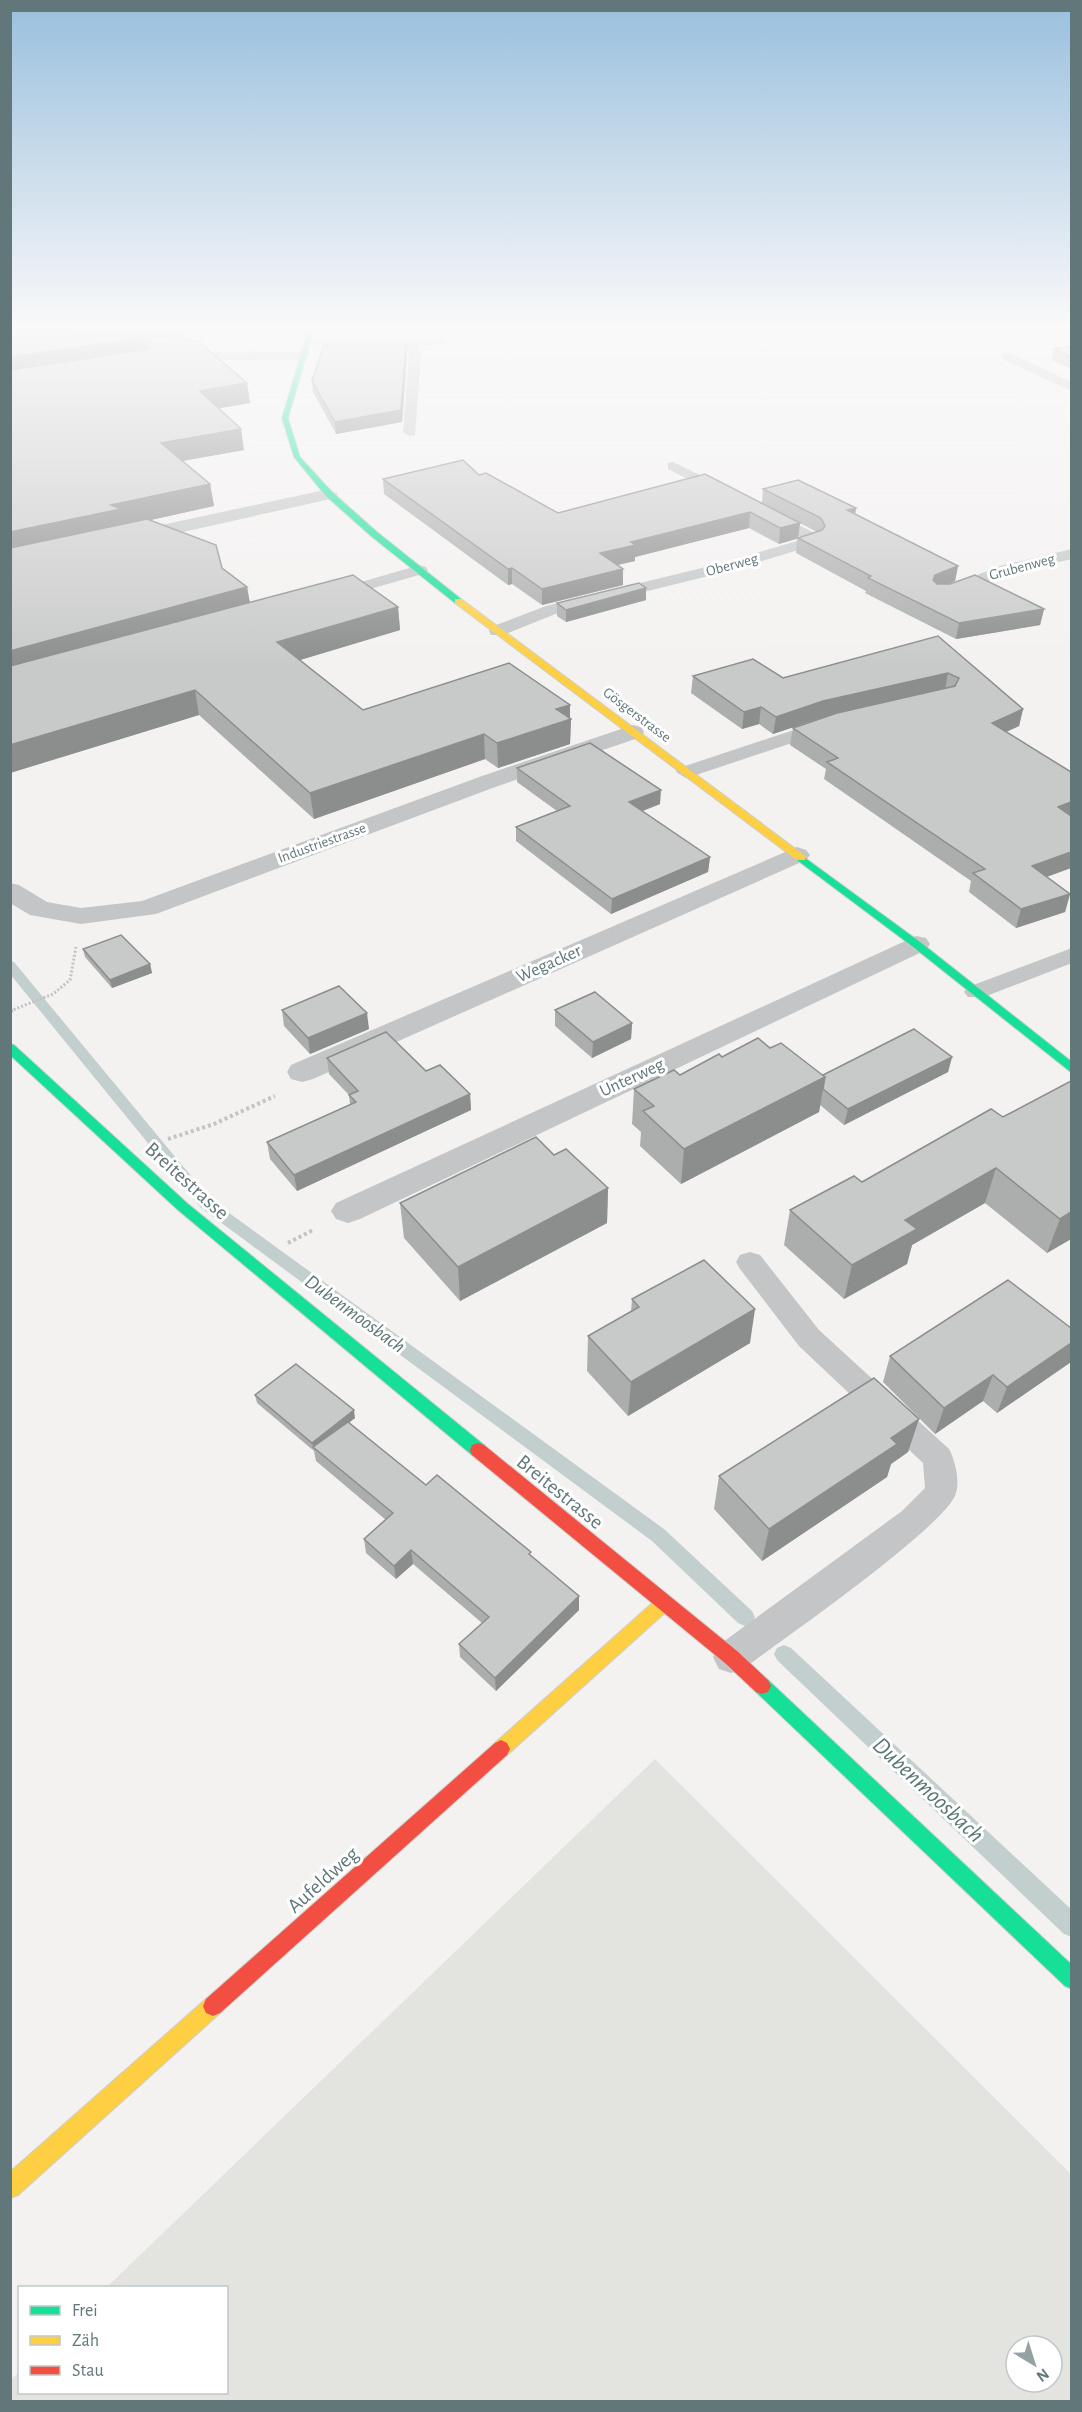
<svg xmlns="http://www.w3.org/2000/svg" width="1082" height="2412" font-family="'Alegreya Sans',sans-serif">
  <rect width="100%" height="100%" fill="#f3f2f1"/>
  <path fill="#e3e4df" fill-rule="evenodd" d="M 655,1759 L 1071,2174 L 1071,2401 L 11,2401 L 11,2380 L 19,2372 L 20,2392 L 226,2392 L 226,2288 L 107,2287 ZM 1016,2346 L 1052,2346 L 1052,2382 L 1016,2382 Z"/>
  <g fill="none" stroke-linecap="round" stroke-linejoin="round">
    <g fill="#c3cfcf" fill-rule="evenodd">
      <polygon points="10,961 14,962 210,1199 664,1529 752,1611 755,1617 752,1623 745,1626 738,1623 652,1541 200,1207 10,974"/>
      <polygon points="784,1645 791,1648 1072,1910 1072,1937 1064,1934 777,1660 774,1654 777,1648"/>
    </g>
    <g stroke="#cdcece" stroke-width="2">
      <g id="fast">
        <polygon points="308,330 314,330 288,418 300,457 332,492 377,532 461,599 461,603 455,603 371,536 326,496 294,457 282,418"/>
        <polygon points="801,855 920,942 1072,1062 1072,1073 912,946 797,860 796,858"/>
        <polygon points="10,1044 14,1045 188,1204 484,1445 486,1450 484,1455 478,1457 472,1455 178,1210 10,1055"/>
        <polygon points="762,1678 768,1680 1072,1965 1072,1989 1065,1986 756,1692 753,1686 756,1680"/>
      </g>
    </g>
    <g stroke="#cdcece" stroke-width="2">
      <g id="slow">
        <polygon points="455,599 461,599 805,856 805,860 797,860 455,603"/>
        <polygon points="663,1596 669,1599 672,1604 669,1609 507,1755 501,1758 495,1755 492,1749 495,1743 657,1599"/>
        <polygon points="213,1996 220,1999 223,2006 220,2013 18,2195 10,2198 10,2172 206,1999"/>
      </g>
    </g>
    <g stroke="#cdcece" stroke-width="2">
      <g id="jam">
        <polygon points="478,1443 484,1445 737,1651 768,1680 771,1686 768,1692 762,1694 756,1692 725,1663 472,1455 470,1450 472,1445"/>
        <polygon points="501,1740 507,1743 510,1749 507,1755 220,2013 213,2016 206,2013 203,2006 206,1999 495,1743"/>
      </g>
    </g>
    <polyline stroke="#c2c3c3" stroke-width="3" stroke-dasharray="2 2" stroke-linecap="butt" points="10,1011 53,994 70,980 76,947"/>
    <g stroke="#c2c3c3" stroke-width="4" stroke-dasharray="3 3" stroke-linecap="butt">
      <polyline points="10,1011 13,1010"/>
      <polyline points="168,1139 214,1124 275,1096"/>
      <polyline points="288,1243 313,1230"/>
    </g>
    <g fill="#c3c5c6" fill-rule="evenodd">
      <polygon points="307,340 444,340 444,344 418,346 421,356 415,435 410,436 403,432 409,356 406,346 303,345 303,341"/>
      <polygon points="1002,353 1010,353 1072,382 1072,391 1002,359"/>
      <polygon points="673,462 733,491 735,494 733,497 723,497 668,469 668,463"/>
      <polygon points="768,510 817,534 821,541 818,544 729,571 558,613 503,635 491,635 489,631 491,627 546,606 718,564 804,539 763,517 761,514"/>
      <polygon points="1072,549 1072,559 1011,573 956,594 950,596 942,591 944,588 1000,566"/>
      <polygon points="420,565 426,567 428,570 426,573 332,600 324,595 326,592"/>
      <polygon points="827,719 836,725 834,729 693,776 686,778 676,772 679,768"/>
      <polygon points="1072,948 1072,963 984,997 968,997 964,992 968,987"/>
      <path d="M 750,1252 L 760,1255 L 819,1330 L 949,1449 C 955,1460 960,1481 956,1493 C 948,1525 779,1642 743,1669 L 731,1673 L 719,1669 L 713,1657 L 719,1645 L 902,1511 L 925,1488 L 923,1463 L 799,1346 L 740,1269 L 736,1262 L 740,1255 Z"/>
    </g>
    <g fill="#c3c5c6" fill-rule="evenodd">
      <polygon points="170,347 209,352 303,352 310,356 303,360 209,360 165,354 163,351 165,348"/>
      <polygon points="329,489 338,494 335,498 129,544 120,538 129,532"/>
      <polygon points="633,725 641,727 644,732 641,737 498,786 156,914 81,924 30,915 10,903 10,883 19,885 47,902 81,908 142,901 482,776"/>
      <polygon points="797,847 806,850 810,855 806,860 313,1079 302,1082 291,1079 287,1072 291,1065"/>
      <polygon points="916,936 926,938 930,944 926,950 360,1219 348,1223 336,1219 331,1211 336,1203"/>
    </g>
    <use href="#fast" fill="#16e098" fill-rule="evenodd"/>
    <use href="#slow" fill="#ffcf43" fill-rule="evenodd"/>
    <use href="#jam" fill="#f24e42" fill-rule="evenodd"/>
  </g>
  <g fill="#acaead" fill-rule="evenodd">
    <polygon points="10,330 60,332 60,330 177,330 183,335 183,340 247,383 250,403 219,408 244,450 182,461 210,484 214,506 150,520 222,568 247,587 250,603 398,607 400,630 300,660 363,710 570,718 571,719 570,744 498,768 485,759 314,819 199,715 10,773"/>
    <polygon points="406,345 407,356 402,422 336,434 313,392 312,381"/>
    <polygon points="1071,346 1071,369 1052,360 1054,349"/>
    <path d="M 479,475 L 558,513 L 762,503 L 763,489 L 856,508 L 855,514 L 958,566 L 955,581 L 948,584 L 1044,609 L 1040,625 L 956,639 L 865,593 L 866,591 L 796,553 L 797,539 L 779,544 L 749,528 L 635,557 L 635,561 L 618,565 L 623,569 L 623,585 L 542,605 L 512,584 L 508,585 L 384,494 L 383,479 ZM 800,523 L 817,532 L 798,538 Z"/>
    <polygon points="646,588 646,600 566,622 557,616 557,603"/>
    <polygon points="938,636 1023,709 1019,726 1006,732 1071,772 1071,868 1047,877 1070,894 1065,912 1016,928 969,892 971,881 824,779 826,769 790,745 793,728 828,716 773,734 759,724 742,729 691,693 693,676 783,678"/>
    <polygon points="517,768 660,804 643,811 710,857 708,872 611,914 516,841 516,827 557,811 517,782"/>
    <polygon points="83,949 150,964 152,973 112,988 85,957"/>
    <polygon points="282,1010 369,1029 310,1054 284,1026"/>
    <polygon points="555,1010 632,1023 631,1039 592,1058 555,1026"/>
    <polygon points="770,1048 823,1075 952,1057 948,1072 844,1125 820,1105 819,1112 681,1184 640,1146 641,1132 632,1124 634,1089 680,1075 722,1057"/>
    <polygon points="327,1058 426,1071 470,1094 471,1110 297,1191 270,1159 267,1142 350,1105 349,1095 329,1074"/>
    <polygon points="1071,1081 1071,1239 1047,1253 985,1203 912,1245 907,1264 844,1299 784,1245 790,1210 862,1182 1003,1117"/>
    <polygon points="554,1155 608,1188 607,1223 460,1301 404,1238 400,1203"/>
    <polygon points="632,1299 750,1343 628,1416 587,1371 588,1336 631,1312"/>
    <polygon points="890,1356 1071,1362 997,1413 983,1401 935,1434 883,1382"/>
    <polygon points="255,1395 355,1418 349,1422 426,1485 531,1556 579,1596 579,1610 496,1691 460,1657 459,1644 482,1623 413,1564 396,1579 366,1553 364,1539 386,1520 316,1461 314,1451 257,1403"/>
    <polygon points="919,1419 908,1452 891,1464 887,1477 762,1561 714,1509 719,1476"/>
  </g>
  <g fill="#8c8d8d">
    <polygon points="144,338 148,357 10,378 10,357"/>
    <polygon points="406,345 407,356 402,422 336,434 335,422"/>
    <polygon points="247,383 250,403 203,411 200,391"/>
    <polygon points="241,429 244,450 165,464 161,443"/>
    <polygon points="210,484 214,506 124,526 10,556 10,532 111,505"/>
    <polygon points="856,508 854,523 847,510"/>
    <polygon points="750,512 749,528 635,557 635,561 599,569 600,553 631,542"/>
    <polygon points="800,523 798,538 779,544 780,528"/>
    <polygon points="958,566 955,581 932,591 933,580 935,575"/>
    <polygon points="512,568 512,584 508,585 508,569"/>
    <polygon points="623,569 623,585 542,605 542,589"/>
    <polygon points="247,587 251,610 10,678 10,651"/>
    <polygon points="646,588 646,600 566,622 566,610"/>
    <polygon points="398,607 400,630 280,666 277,642"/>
    <polygon points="1044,609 1040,625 956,639 959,623"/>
    <polygon points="948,673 945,690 820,718 773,734 776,717 823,701"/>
    <polygon points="195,690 199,715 10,773 10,745"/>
    <polygon points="570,705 570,719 571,719 570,744 498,768 497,743 556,709"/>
    <polygon points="761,707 759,724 742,729 744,712"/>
    <polygon points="1023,709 1019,726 988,740 992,723"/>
    <polygon points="484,734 485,759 314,819 310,793"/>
    <polygon points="661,790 660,804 629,816 629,802"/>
    <polygon points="1071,802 1071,818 1058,807"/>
    <polygon points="1071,852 1071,868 1026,884 1032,866"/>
    <polygon points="710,857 708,872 611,914 612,899"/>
    <polygon points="1070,894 1065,912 1016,928 1021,909"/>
    <polygon points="150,964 152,973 112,988 110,980"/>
    <polygon points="367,1013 369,1029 310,1054 308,1038"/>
    <polygon points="632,1023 631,1039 592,1058 593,1042"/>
    <polygon points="952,1057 948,1072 844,1125 848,1109"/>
    <polygon points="825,1077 819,1112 681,1184 684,1149"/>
    <polygon points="470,1094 471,1110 297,1191 294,1175"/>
    <polygon points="996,1168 985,1203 912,1245 907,1264 844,1299 852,1265 905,1220"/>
    <polygon points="608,1188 607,1223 460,1301 458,1267"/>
    <polygon points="1071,1212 1071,1239 1047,1253 1060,1219"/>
    <polygon points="755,1309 750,1343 628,1416 631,1382"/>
    <polygon points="1071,1343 1071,1362 997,1413 1007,1387"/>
    <polygon points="993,1375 983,1401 935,1434 944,1408"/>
    <polygon points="354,1410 355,1418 316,1449 313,1447 314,1451 312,1443"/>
    <polygon points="919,1419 908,1452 891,1464 887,1477 762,1561 769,1529 891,1438"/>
    <polygon points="411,1550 413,1564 396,1579 394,1566"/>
    <polygon points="579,1596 579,1610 496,1691 495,1678"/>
  </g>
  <g fill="#c8cac9" stroke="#8c8d8d" stroke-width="1.5">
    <polygon points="10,330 42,330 174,338 199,342 247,383 200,391 241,429 161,443 210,484 111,505 121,509 10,532 10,370 150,349 154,343 144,338 10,357"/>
    <polygon points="112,330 177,330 183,335"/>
    <polygon points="324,345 406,345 401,410 335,422 312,381"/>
    <polygon points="1071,346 1071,357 1054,349"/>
    <polygon points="463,460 479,475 486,473 558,513 705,474 800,523 780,528 750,512 631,542 636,545 600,553 623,569 542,589 512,568 508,569 383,479"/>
    <polygon points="798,480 856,508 847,510 958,566 935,575 933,580 937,584 950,584 975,575 1044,609 959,623 868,578 871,576 798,538 822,530 825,526 821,518 763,489"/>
    <polygon points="147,519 216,545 222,568 247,587 10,651 10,548"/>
    <polygon points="353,575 398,607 277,642 363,710 509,663 570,705 556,709 571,719 497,743 484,734 310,793 195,690 10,745 10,666"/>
    <polygon points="639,583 646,588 566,610 557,603"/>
    <polygon points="938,636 1023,709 992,723 1071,772 1071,802 1058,807 1071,816 1071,852 1032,866 1070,894 1021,909 973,873 985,869 827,762 838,758 793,728 837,713 955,686 959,678 948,673 823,701 776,717 761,707 744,712 693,676 753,659 783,678"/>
    <polygon points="590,743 661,790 629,802 710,857 612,899 516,827 570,806 517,768"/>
    <polygon points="121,935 150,964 110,980 83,949"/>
    <polygon points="339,986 367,1013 308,1038 282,1010"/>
    <polygon points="595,992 632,1023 593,1042 555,1010"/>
    <polygon points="914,1029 952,1057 848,1109 823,1089 825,1077 823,1075"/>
    <polygon points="386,1032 426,1071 440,1065 470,1094 294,1175 267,1142 356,1102 349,1095 358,1091 327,1058"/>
    <polygon points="758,1038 770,1048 781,1043 825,1077 684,1149 643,1111 654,1106 634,1089 674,1070 680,1075 719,1054 722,1057"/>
    <polygon points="1071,1081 1071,1212 1060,1219 996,1168 905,1220 917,1229 852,1265 790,1210 854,1176 862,1182 991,1109 1003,1117"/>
    <polygon points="536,1137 554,1155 566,1149 608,1188 458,1267 400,1203"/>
    <polygon points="704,1260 755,1309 631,1382 588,1336 639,1307 632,1299"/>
    <polygon points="1008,1280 1071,1328 1071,1343 1007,1387 993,1375 944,1408 890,1356"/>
    <polygon points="296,1364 354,1410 312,1443 255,1395"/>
    <polygon points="874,1378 919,1419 891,1438 897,1444 769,1529 719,1476"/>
    <polygon points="348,1422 426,1485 437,1475 531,1552 529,1554 579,1596 495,1678 459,1644 489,1617 411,1550 394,1566 364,1539 393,1513 313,1447"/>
  </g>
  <linearGradient id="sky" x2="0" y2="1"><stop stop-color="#99bfde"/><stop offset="0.49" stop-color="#faf9f9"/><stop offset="1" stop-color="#faf9f9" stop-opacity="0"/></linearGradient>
  <rect width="1082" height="668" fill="url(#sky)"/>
  <g text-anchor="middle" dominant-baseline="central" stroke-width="6" stroke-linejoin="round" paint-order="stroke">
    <g font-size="15" fill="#62777a" stroke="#fff">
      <text transform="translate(732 565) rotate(-15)">Oberweg</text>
      <text transform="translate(1022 567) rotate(-15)">Grubenweg</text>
      <text transform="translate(637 715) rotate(37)">Gösgerstrasse</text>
      <text transform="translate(322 843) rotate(-20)">Industriestrasse</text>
    </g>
    <g font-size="18" fill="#62777a" stroke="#fff">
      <text transform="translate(549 964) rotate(-24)">Wegacker</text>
      <text transform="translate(632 1078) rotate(-25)">Unterweg</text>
    </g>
    <g font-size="20" font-style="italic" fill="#5c7675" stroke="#fff">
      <text transform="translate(355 1314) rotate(36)">Dubenmoosbach</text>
    </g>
    <g font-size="21" fill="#62777a" stroke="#fff">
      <text transform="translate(187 1181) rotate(42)">Breitestrasse</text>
      <text transform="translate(560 1492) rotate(39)">Breitestrasse</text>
      <text transform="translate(323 1880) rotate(-42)">Aufeldweg</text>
    </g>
    <g font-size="24" font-style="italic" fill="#5c7675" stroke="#fff">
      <text transform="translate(928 1790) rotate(43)">Dubenmoosbach</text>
    </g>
  </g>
  <rect width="1082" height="2412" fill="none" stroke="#62777a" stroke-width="24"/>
  <rect x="18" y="2286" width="210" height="108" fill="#ffffff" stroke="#c0c9ca" stroke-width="1.5"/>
  <rect x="30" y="2306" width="30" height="9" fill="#16e098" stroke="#c0c9ca" stroke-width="1.5"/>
  <text x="72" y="2316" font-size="18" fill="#62777a">Frei</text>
  <rect x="30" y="2336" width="30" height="9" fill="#ffcf43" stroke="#c0c9ca" stroke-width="1.5"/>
  <text x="72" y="2346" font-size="18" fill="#62777a">Zäh</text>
  <rect x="30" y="2366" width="30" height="9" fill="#f24e42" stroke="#c0c9ca" stroke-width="1.5"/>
  <text x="72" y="2376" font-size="18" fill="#62777a">Stau</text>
  <g transform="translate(1034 2364) rotate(142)"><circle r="28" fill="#ffffff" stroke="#c0c9ca" stroke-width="1.5"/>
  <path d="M0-4.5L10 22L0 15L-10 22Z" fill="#95a2a4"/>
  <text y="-9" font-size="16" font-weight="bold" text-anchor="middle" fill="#62777a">N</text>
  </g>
</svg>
